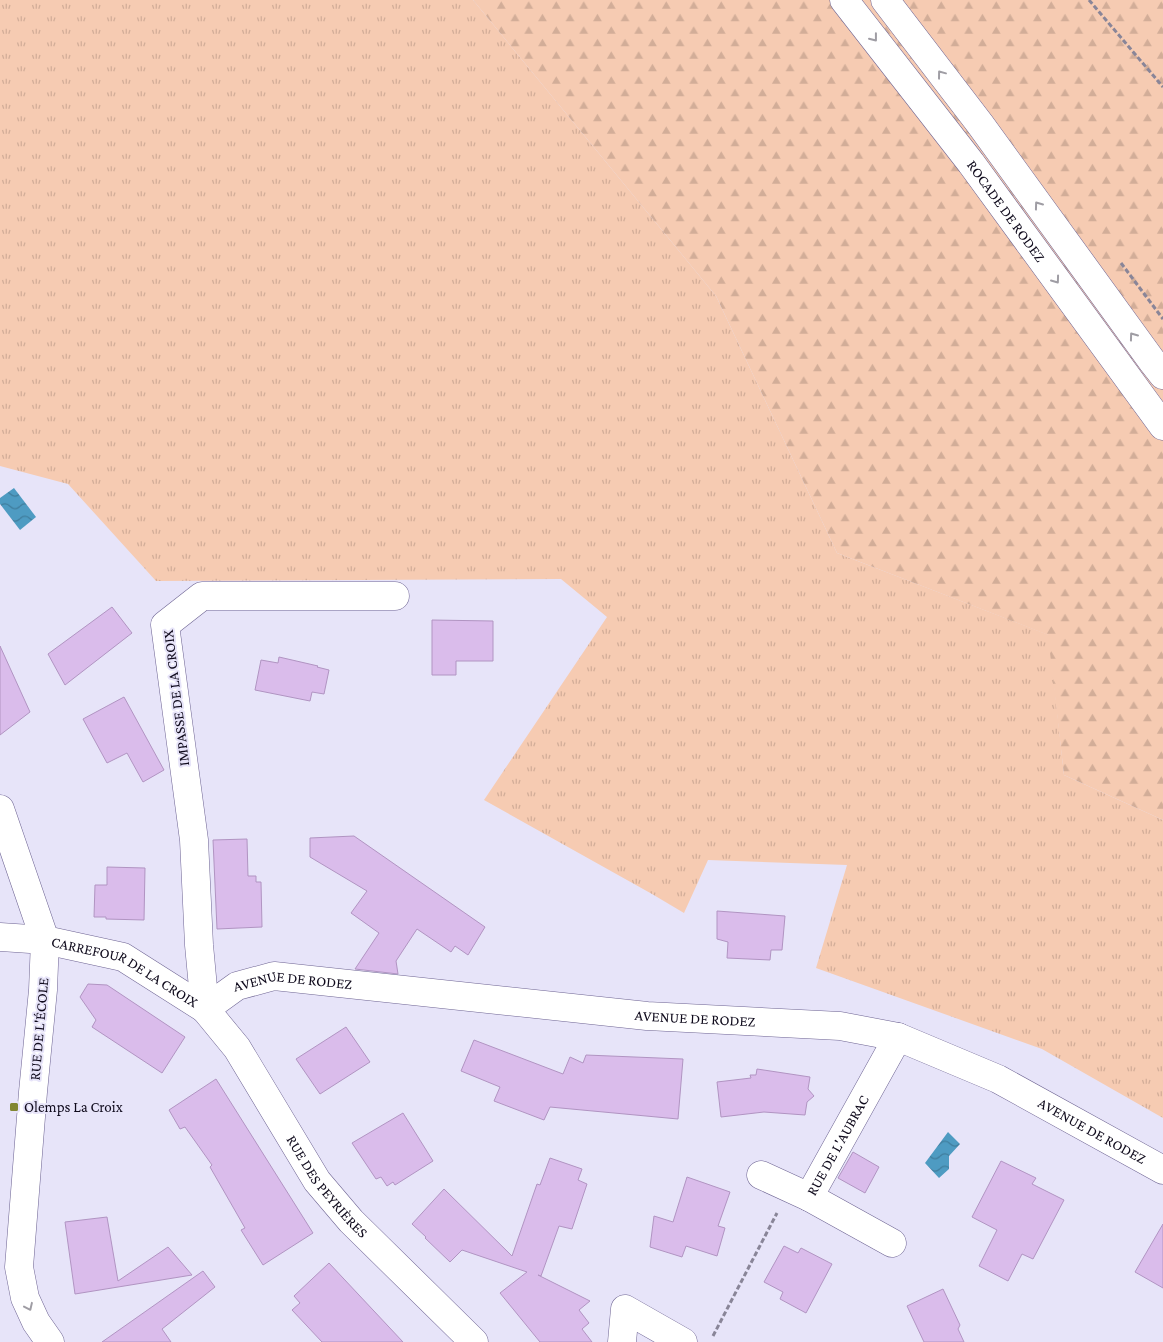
<svg xmlns="http://www.w3.org/2000/svg" width="1163" height="1342" font-family="'Crimson Pro',serif">
  <defs>
    <pattern id="grass-tufts" width="24" height="20" patternUnits="userSpaceOnUse" patternTransform="scale(1.25)"><rect width="24" height="20" fill="#f6cbb2"/><path d="M3 7l-1-3M5 7V3M7 7l1-3M15 17l-1-3M17 17v-4M19 17l1-3" fill="none" stroke="#d2ad98"/></pattern>
    <pattern id="forest-firs" width="22" height="20" patternUnits="userSpaceOnUse" patternTransform="scale(1.25)"><rect width="22" height="20" fill="#f6cbb2"/><path d="M5 1l3.5 6h-7zM16 11l3.5 6h-7z" fill="#d2ad98"/></pattern>
    <pattern id="water-waves" width="16" height="10" patternUnits="userSpaceOnUse" patternTransform="scale(1.25)"><rect width="16" height="10" fill="#4e9bc2"/><path d="M0 5q4-4 8 0t8 0" fill="none" stroke="#3f7d9d"/></pattern>
  </defs>
  <rect width="100%" height="100%" fill="#e7e4f9"/>
  <polygon fill="url(#grass-tufts)" points="0,0 473,0 716,296 837,553 1049,635 1064,775 1163,820 1163,1118 1042,1049 816,968 847,865 708,860 684,913 652,894 484,800 607,617 561,579 156,581 68,484 0,466"/>
  <polygon fill="url(#forest-firs)" points="473,0 1163,0 1163,820 1064,775 1048,635 837,553 716,296"/>
  <g fill="url(#water-waves)">
    <polygon points="14,488 36,517 20,530 0,504 0,498"/>
    <polygon points="948,1132 960,1144 949,1156 949,1169 939,1178 925,1163"/>
  </g>
  <g fill="#dabceb" stroke="#b194c2">
    <polygon points="112,607 132,633 65,685 48,654"/>
    <polygon points="432,620 493,621 493,661 456,661 456,675 432,675"/>
    <polygon points="0,646 30,712 0,735"/>
    <polygon points="279,657 318,666 317,667 329,670 324,694 312,692 310,701 255,690 261,660 278,663"/>
    <polygon points="124,697 164,770 143,782 127,753 107,763 83,719"/>
    <polygon points="354,836 485,927 468,955 455,946 451,952 417,929 396,961 398,974 355,969 379,933 351,913 367,891 310,857 310,838"/>
    <polygon points="247,839 248,876 256,876 256,882 261,882 262,927 217,929 213,840"/>
    <polygon points="107,867 145,868 144,920 106,919 106,917 94,917 95,885 107,885"/>
    <polygon points="717,911 785,916 782,950 771,950 770,960 727,958 728,942 717,939"/>
    <polygon points="88,984 107,985 185,1037 162,1073 92,1027 96,1020 80,997"/>
    <polygon points="346,1027 370,1062 320,1094 296,1059"/>
    <polygon points="474,1040 563,1074 570,1057 583,1063 586,1055 683,1059 678,1119 550,1107 544,1120 494,1101 500,1087 461,1071"/>
    <polygon points="757,1069 810,1077 808,1089 814,1096 807,1102 805,1115 764,1112 721,1117 717,1082 751,1078 750,1075 756,1075"/>
    <polygon points="216,1079 313,1233 263,1265 241,1230 245,1228 210,1167 212,1165 185,1127 180,1129 169,1110"/>
    <polygon points="403,1113 433,1161 395,1185 393,1182 387,1186 381,1177 376,1179 352,1143"/>
    <polygon points="853,1152 879,1167 865,1193 838,1178"/>
    <polygon points="550,1158 582,1169 578,1180 587,1184 572,1229 559,1226 541,1276 538,1275 590,1301 579,1310 589,1323 582,1329 592,1342 540,1342 500,1293 527,1272 462,1250 450,1262 425,1238 426,1237 412,1224 444,1189 512,1256 537,1184 540,1185"/>
    <polygon points="1001,1161 1036,1178 1032,1184 1064,1200 1033,1259 1022,1254 1008,1281 979,1266 997,1230 972,1217"/>
    <polygon points="687,1177 730,1192 718,1226 725,1228 717,1256 686,1246 682,1257 650,1247 654,1216 673,1222"/>
    <polygon points="107,1217 118,1281 168,1247 192,1275 75,1294 65,1222"/>
    <polygon points="1163,1224 1163,1288 1135,1272"/>
    <polygon points="784,1246 798,1253 801,1248 832,1264 806,1313 780,1299 783,1292 764,1282"/>
    <polygon points="329,1263 403,1342 322,1342 292,1310 300,1303 294,1296"/>
    <polygon points="203,1271 215,1287 162,1329 171,1342 102,1342"/>
    <polygon points="943,1289 960,1325 958,1329 964,1342 924,1342 907,1306"/>
  </g>
  <g fill="none" stroke-linecap="round" stroke-linejoin="round">
    <g stroke="#6e6493" stroke-width="29">
      <g id="minor">
        <polyline points="0,809 45,940 43,990 33,1092 19,1267 25,1298 36,1322 50,1342"/>
        <path id="s1" d="M 0,937 L 45,940 L 123,957 L 205,1009 L 237,1048 L 317,1181 L 351,1221 L 474,1342"/>
        <path id="s2" d="M 205,1009 L 237,986 L 274,976 L 647,1016 L 840,1026 L 898,1037 L 998,1079 L 1163,1170"/>
        <polyline points="205,1009 199,945 194,840 165,625 202,596 395,596"/>
        <polyline points="761,1175 809,1197"/>
        <path id="s3" d="M 892,1243 L 809,1197 L 898,1037"/>
        <polyline points="622,1342 625,1309 683,1342"/>
      </g>
    </g>
    <g stroke="#6e6493" stroke-width="29">
      <g id="highway">
        <path id="s4" d="M 844,0 L 971,163 L 1163,426"/>
        <polyline points="885,0 980,124 1152,361 1163,375"/>
      </g>
    </g>
    <g stroke="#898598" stroke-width="3" stroke-dasharray="5 2.5" stroke-linecap="butt">
      <polyline points="1089,0 1163,87"/>
      <polyline points="1121,263 1163,319"/>
      <polyline points="713,1336 777,1213"/>
    </g>
    <use href="#minor" stroke="#fff" stroke-width="28"/>
    <use href="#highway" stroke="#fff" stroke-width="28"/>
  </g>
  <defs><path id="oneway-chevron" d="M-2-3.5L2.5 0L-2 3.5" fill="none" stroke-width="1.6" stroke-linecap="round" stroke-linejoin="round" transform="scale(1.25)"/></defs>
  <g stroke="#9f9da4">
    <use href="#oneway-chevron" transform="translate(874 38) rotate(52)"/>
    <use href="#oneway-chevron" transform="translate(941 74) rotate(-127)"/>
    <use href="#oneway-chevron" transform="translate(1038 205) rotate(-126)"/>
    <use href="#oneway-chevron" transform="translate(1056 280) rotate(54)"/>
    <use href="#oneway-chevron" transform="translate(1133 336) rotate(-126)"/>
    <use href="#oneway-chevron" transform="translate(29 1307) rotate(65)"/>
  </g>
  <rect fill="#818632" stroke="#e7e4f9" stroke-width="2" x="9" y="1102" width="10" height="10" rx="2.5"/>
  <g text-anchor="middle" dominant-baseline="central" stroke-width="4" stroke-linejoin="round" paint-order="stroke">
    <g font-size="15" fill="#0f0a1c" stroke="#e7e4f9">
      <text stroke="none"><textPath href="#s4" startOffset="266">ROCADE DE RODEZ</textPath></text>
      <text transform="translate(176 698) rotate(-97)">IMPASSE DE LA CROIX</text>
      <text stroke="none"><textPath href="#s1" startOffset="132">CARREFOUR DE LA CROIX</textPath></text>
      <text stroke="none"><textPath href="#s2" startOffset="96">AVENUE DE RODEZ</textPath></text>
      <text stroke="none"><textPath href="#s2" startOffset="501">AVENUE DE RODEZ</textPath></text>
      <text transform="translate(39 1029) rotate(-85)">RUE DE L'ÉCOLE</text>
      <text stroke="none"><textPath href="#s2" startOffset="921">AVENUE DE RODEZ</textPath></text>
      <text stroke="none"><textPath href="#s3" startOffset="154">RUE DE L'AUBRAC</textPath></text>
      <text stroke="none"><textPath href="#s1" startOffset="438">RUE DES PEYRIÈRES</textPath></text>
    </g>
    <g font-size="15" fill="#0f0a1c" stroke="#e7e4f9" text-anchor="start">
      <text x="24" y="1107">Olemps La Croix</text>
    </g>
  </g>
</svg>
